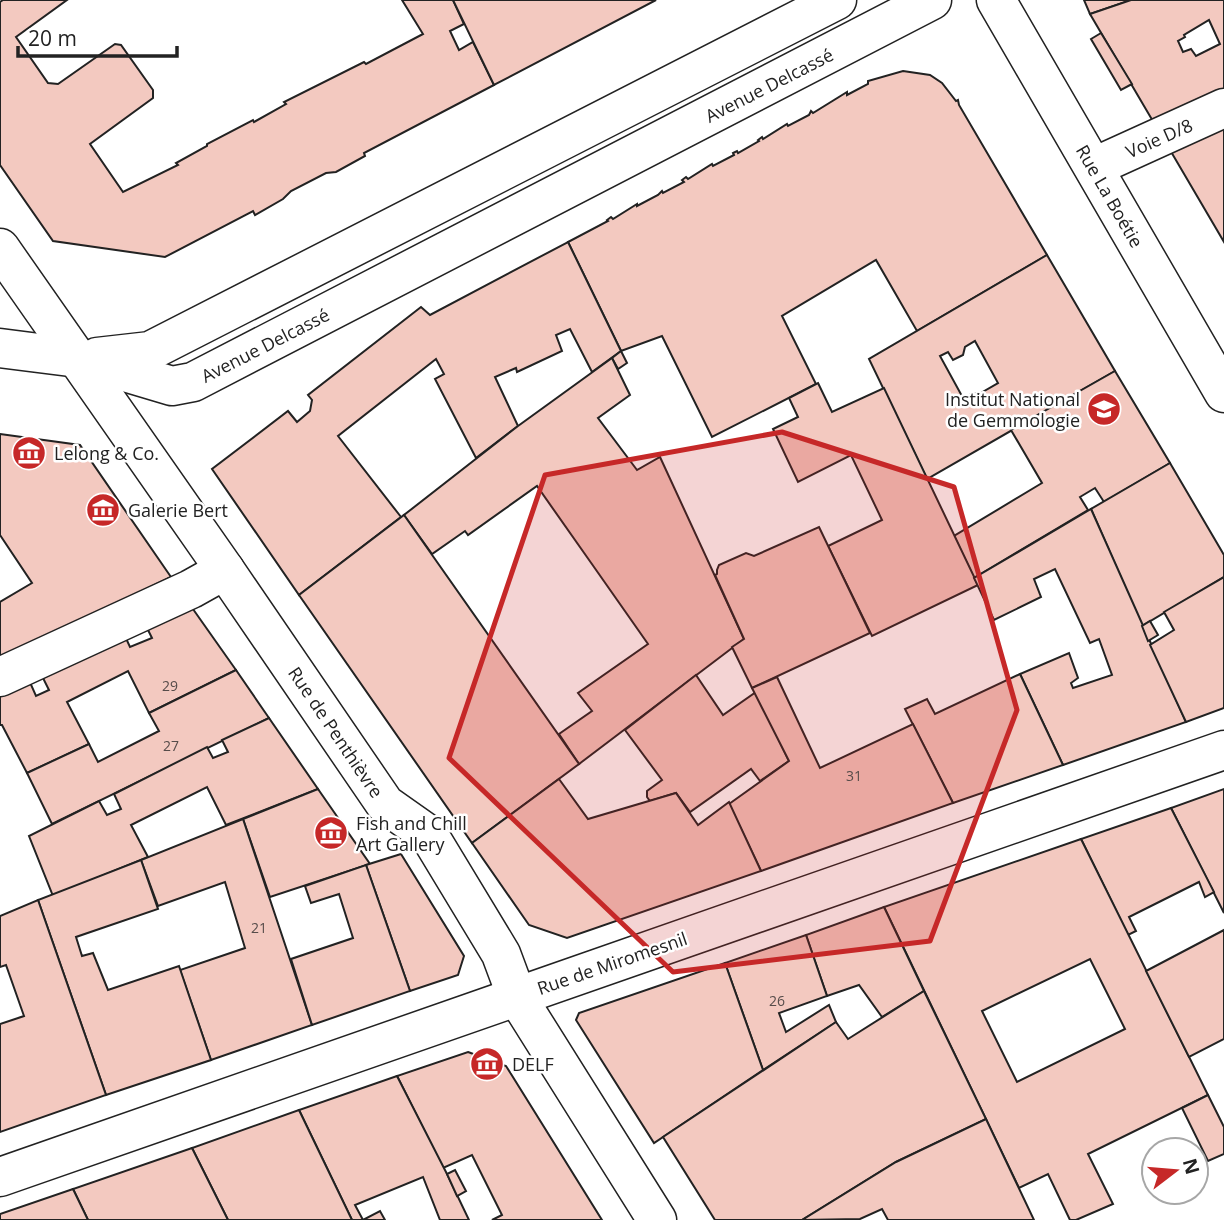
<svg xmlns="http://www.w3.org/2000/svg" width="1224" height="1220" font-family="'Open Sans',sans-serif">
  <rect width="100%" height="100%" fill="#fff"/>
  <g fill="#f3c9c0" stroke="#222" stroke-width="2" fill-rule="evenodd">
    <polygon points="3,0 67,0 16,37 48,83 58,84 115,44 121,45 153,90 153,98 90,144 123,192 178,165 176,163 207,146 207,144 253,120 254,122 286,104 284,102 364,62 366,64 423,34 402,0 453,0 464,24 450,31 459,50 473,42 494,85 364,153 365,156 336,172 326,173 291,191 283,199 255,215 253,211 165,257 53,241 0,165 0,2"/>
    <polygon points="453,0 656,0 494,85"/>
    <polygon points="1084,0 1131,0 1090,14"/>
    <path d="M 1131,0 L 1224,0 L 1224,91 L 1154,123 L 1090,14 ZM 1209,20 L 1220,44 L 1196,56 L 1191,49 L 1183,52 L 1178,41 L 1185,37 L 1184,35 Z"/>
    <polygon points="1101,33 1132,84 1121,90 1091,39"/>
    <polygon points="903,71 930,75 942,83 956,101 958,100 959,105 1047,255 917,331 876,260 782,316 816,384 712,437 662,336 621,351 568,242 608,221 607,220 611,217 613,219 637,204 637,206 658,195 662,191 663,193 684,182 682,180 686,177 688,179 712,164 713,166 734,155 733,153 737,151 738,153 759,141 758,140 762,137 763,139 787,124 788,126 809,115 811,111 813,113 847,92 847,95 868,84 868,81"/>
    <polygon points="1224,125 1224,242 1170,150"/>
    <polygon points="568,242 621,351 592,372 570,329 556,335 562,351 517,372 516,368 495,377 518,426 476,458 435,379 444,374 436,359 338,436 401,517 299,595 212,469 288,411 297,422 310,411 312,400 308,395 421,307 430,315"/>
    <path d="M 1047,255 L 1115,371 L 927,479 L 869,359 ZM 975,341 L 998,383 L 979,394 L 973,393 L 963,398 L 940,356 L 948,352 L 953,360 L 963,355 L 965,347 Z"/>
    <polygon points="621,351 627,363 618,369 612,358"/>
    <polygon points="612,358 630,395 598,418 637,470 660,457 744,639 579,764 559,734 592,711 578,693 648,644 594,567 537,486 468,535 465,531 432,554 404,515 518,426"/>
    <polygon points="1115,371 1170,463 1104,502 1095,488 1080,497 1088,510 974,578 954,536 1042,483 1011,430"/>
    <polygon points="818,383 832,412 884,388 978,585 872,636 828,546 882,520 851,455 798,482 773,429 798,417 789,398"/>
    <polygon points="0,434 80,445 171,577 0,660 0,602 32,583 0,535"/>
    <polygon points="1170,463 1224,555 1224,577 1142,626 1091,509"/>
    <polygon points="1091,509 1186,722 1063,765 1020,674 1069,653 1078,678 1071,683 1073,688 1112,675 1099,639 1090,643 1055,569 1034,579 1041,597 994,620 974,578"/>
    <polygon points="404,515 579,764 472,843 299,595"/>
    <polygon points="819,527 870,633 752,688 732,647 744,639 715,575 717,574 717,570 719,565 746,553 754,556"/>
    <polygon points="1224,577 1224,708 1186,722 1150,645 1174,630 1164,612"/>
    <polygon points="188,602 236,670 149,713 128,671 67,702 89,744 27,773 2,725 0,725 0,694 29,680 36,696 49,690 41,674 124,634 130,647 152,638 145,624"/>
    <polygon points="1150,621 1158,635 1148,641 1142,626"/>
    <polygon points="236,670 269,718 52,824 27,773 89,744 98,762 159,731 149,713"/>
    <polygon points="1020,674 1063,765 953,803 905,709 927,699 935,714"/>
    <polygon points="696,675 723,715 756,692 789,761 760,781 751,769 690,812 676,793 650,801 647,797 647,791 662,780 625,730"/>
    <polygon points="777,677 820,768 913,724 953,803 761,871 729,804 789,761 752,688"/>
    <polygon points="269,718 318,789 226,825 207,787 131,825 148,857 53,896 29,836 99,801 107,815 121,809 114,794 207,747 213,758 228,752 222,740"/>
    <polygon points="559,779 588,819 676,793 698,825 729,802 761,871 567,938 529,925 472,843"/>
    <polygon points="318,789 370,864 270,897 243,819"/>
    <polygon points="1224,789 1224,913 1171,808"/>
    <polygon points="1171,808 1214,892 1205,897 1199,882 1129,917 1136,931 1128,935 1081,839"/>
    <polygon points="243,819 312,1025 211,1060 180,970 245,948 225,882 158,906 141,860"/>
    <path d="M 1081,839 L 1208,1095 L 1088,1154 L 1113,1204 L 1076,1220 L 1070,1220 L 1048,1174 L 1019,1188 L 884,907 ZM 1090,959 L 1125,1029 L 1017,1082 L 982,1011 Z"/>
    <polygon points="401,854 464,956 458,975 410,991 366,865"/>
    <polygon points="141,860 158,909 76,937 82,956 93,953 108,990 179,966 211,1060 106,1095 38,900"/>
    <polygon points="366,865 410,991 312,1025 291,959 353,938 339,894 311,903 305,886"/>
    <polygon points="38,900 106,1095 0,1132 0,1024 24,1016 6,965 0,967 0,916"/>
    <polygon points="884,907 924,991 882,1017 859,985 827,996 806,935"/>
    <polygon points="1224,930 1224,1039 1189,1057 1146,971"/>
    <polygon points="806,935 827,996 779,1013 786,1032 829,1005 836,1022 763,1070 725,963"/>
    <polygon points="725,963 763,1070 654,1143 576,1020 579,1013"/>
    <polygon points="924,991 986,1119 896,1162 802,1220 715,1220 663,1137 836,1022 848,1039"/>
    <polygon points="468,1052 506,1066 602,1220 492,1220 502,1215 472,1155 443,1168 397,1076"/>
    <polygon points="397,1076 447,1174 469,1220 440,1220 423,1177 355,1205 363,1220 380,1211 385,1220 352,1220 299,1110"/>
    <polygon points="1208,1095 1224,1127 1224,1154 1208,1161 1182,1108"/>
    <polygon points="299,1110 352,1220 228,1220 192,1148"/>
    <polygon points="986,1119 1034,1220 888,1220 882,1209 860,1219 802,1220 896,1162"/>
    <polygon points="192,1148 228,1220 88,1220 73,1189"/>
    <polygon points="455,1170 466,1191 457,1196 447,1174"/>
    <polygon points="73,1189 88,1220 0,1220 0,1214"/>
  </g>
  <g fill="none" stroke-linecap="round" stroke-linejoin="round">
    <g stroke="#222" stroke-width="41">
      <g id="minor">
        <polyline points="996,0 1224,393"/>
        <polyline points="1094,167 1224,108"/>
        <polyline points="0,248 225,570 385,804 429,835 501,954 517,997 657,1220"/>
        <polyline points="0,348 78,358 172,386 193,382 932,0"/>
        <polyline points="97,357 150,351 837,0"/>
        <polyline points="0,677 191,589 225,570"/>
        <polyline points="0,1177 1224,750"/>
      </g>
    </g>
    <use href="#minor" stroke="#fff" stroke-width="38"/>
  </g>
  <path fill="#c62828" fill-opacity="0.2" stroke="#c62828" stroke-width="5" stroke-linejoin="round" d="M 782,432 L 954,487 L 1017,710 L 930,941 L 673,972 L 449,758 L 545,475 Z"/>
  <defs>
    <g id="school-disc" transform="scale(1.75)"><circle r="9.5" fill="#c62828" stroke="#fff"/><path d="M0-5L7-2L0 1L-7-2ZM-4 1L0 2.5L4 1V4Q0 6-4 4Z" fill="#fff"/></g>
    <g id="museum-disc" transform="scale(1.75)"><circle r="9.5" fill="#c62828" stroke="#fff"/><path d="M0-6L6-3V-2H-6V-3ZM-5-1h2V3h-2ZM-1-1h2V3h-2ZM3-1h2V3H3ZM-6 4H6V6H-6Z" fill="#fff"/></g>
  </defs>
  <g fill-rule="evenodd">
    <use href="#school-disc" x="1104" y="409"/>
    <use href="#museum-disc" x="29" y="453"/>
    <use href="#museum-disc" x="103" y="510"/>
    <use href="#museum-disc" x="331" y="833"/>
    <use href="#museum-disc" x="487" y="1064"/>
  </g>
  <g text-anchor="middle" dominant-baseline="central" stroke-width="5" stroke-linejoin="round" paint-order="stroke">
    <g font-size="14" fill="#564c4a">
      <text x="170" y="685">29</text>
      <text x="171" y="745">27</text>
      <text x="854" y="775">31</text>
      <text x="259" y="927">21</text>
      <text x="777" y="1000">26</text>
    </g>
    <g font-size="18" fill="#222" stroke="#fff">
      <text transform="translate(769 85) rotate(-27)">Avenue Delcassé</text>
      <text transform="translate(1159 138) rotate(-24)">Voie D/8</text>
      <text transform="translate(1110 196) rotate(60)">Rue La Boétie</text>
      <text transform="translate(265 345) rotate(-27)">Avenue Delcassé</text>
      <text transform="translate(336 732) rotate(56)">Rue de Penthièvre</text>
      <text transform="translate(612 963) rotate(-19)">Rue de Miromesnil</text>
    </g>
    <g font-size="18" fill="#222" stroke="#fff" text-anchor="start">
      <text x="1080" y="399" text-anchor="end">Institut National<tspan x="1080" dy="21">de Gemmologie</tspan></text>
      <text x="54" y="453">Lelong &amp; Co.</text>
      <text x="128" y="510">Galerie Bert</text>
      <text x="356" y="823">Fish and Chill<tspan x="356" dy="21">Art Gallery</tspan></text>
      <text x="512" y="1064">DELF</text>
    </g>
  </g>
  <g transform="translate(1175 1171) rotate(74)"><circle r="33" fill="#ffffff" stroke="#a7a7a7" stroke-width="2"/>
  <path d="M0-5L12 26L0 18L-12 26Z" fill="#c62828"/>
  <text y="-10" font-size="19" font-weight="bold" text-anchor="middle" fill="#222222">N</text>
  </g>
  <path d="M18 46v10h159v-10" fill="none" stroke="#222222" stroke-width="3.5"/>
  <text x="28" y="46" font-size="21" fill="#222222" stroke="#ffffff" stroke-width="5" paint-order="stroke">20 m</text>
</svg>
